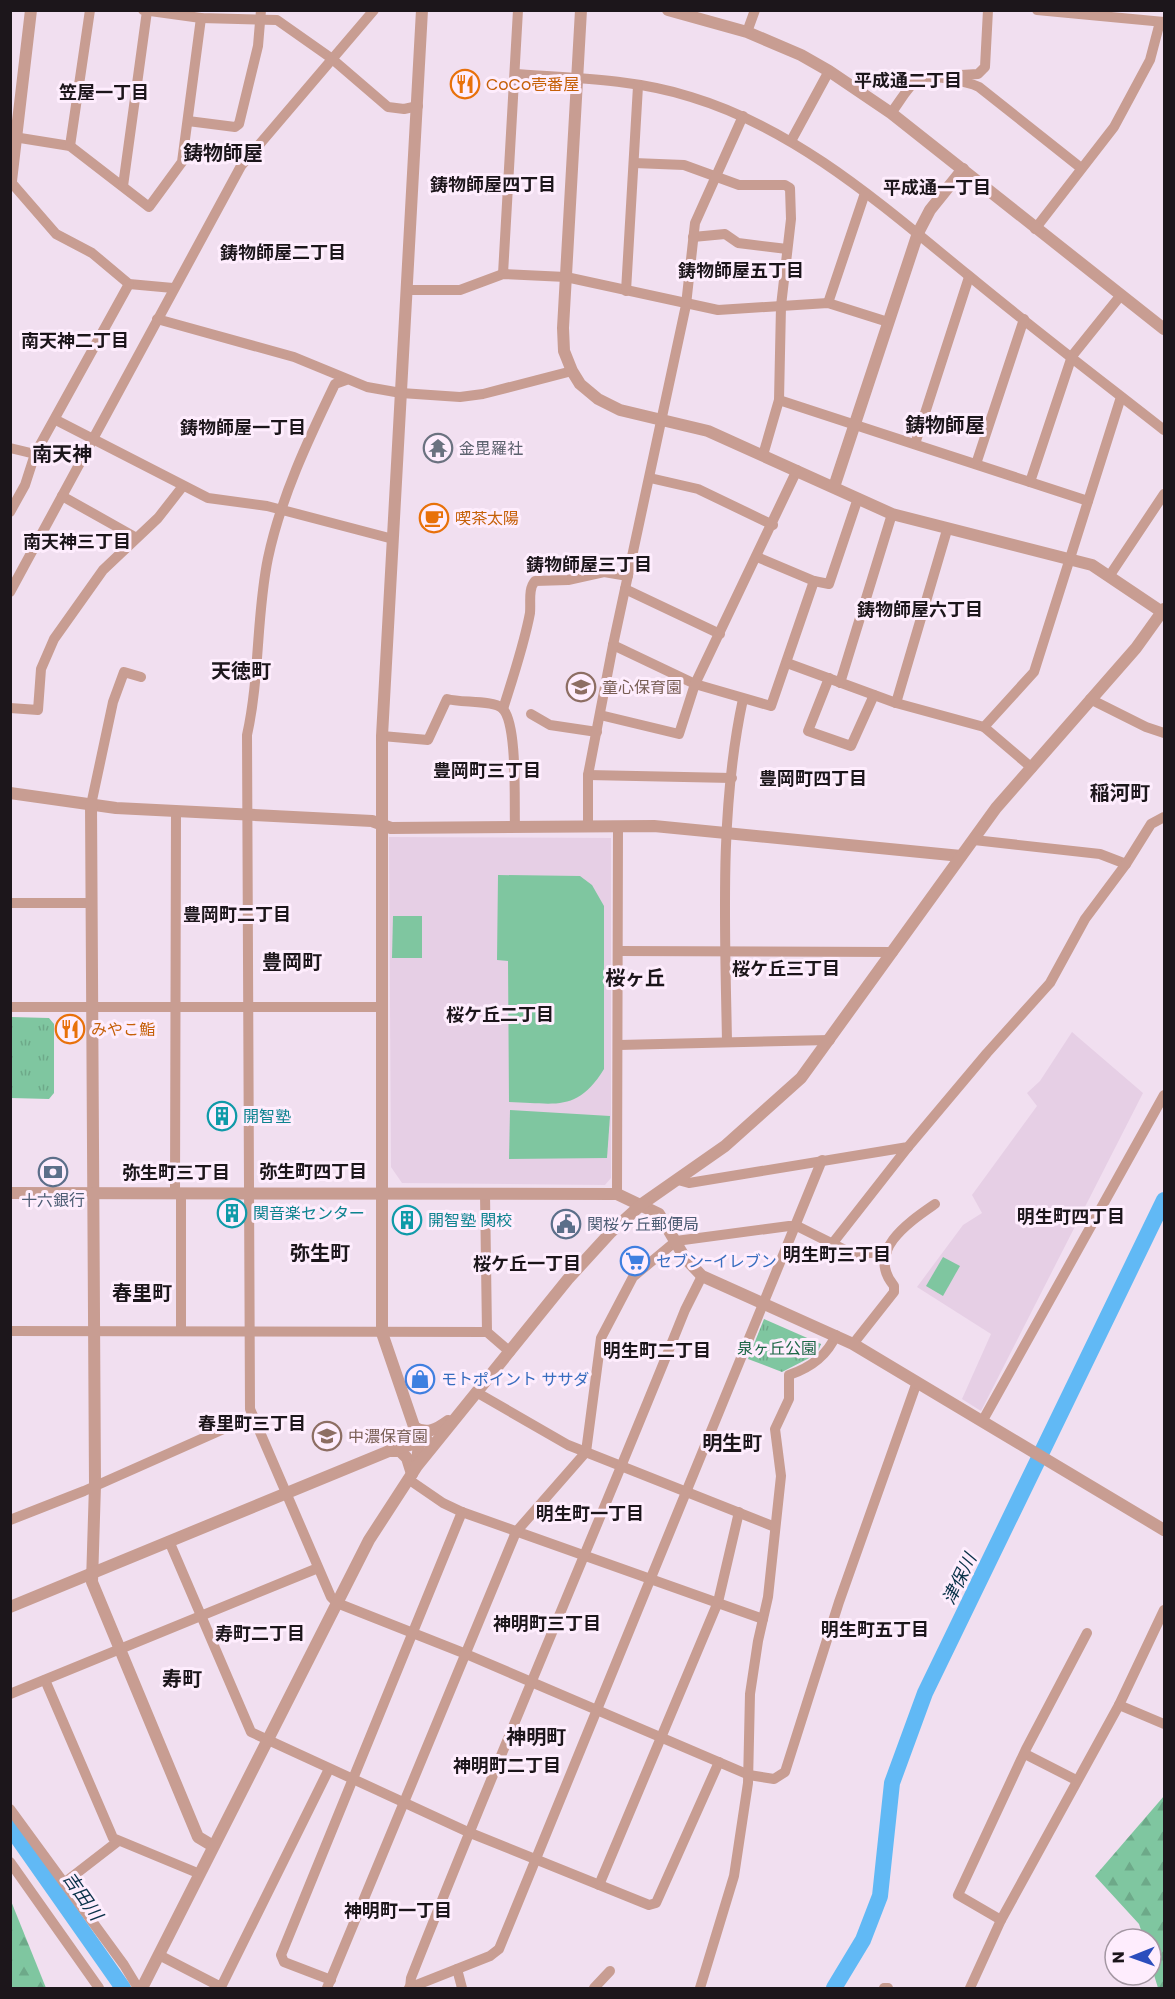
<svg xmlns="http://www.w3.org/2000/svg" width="1175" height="1999" font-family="Poppins,'Noto Sans JP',sans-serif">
  <defs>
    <pattern id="grass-tufts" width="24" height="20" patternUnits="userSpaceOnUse" patternTransform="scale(1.5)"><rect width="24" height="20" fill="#7fc6a0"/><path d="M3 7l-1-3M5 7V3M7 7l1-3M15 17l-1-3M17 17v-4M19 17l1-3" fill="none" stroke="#6da989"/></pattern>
    <pattern id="forest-firs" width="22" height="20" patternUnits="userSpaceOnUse" patternTransform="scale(1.5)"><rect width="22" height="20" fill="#7fc6a0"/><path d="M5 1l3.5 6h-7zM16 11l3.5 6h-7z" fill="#6da989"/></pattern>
  </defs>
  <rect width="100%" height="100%" fill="#f1dff0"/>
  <g fill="#e6cfe5">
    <polygon points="389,837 611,838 611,1178 605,1185 402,1183 391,1167"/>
    <polygon points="1072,1032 1143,1093 981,1411 962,1399 991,1334 917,1287 963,1225 982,1213 972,1195 1037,1106 1027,1093 1040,1081"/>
  </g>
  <g fill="url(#grass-tufts)">
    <polygon points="11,1017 49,1018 54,1024 54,1093 49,1099 11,1098"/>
    <polygon points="764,1319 821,1344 817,1354 782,1372 748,1359"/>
  </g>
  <g fill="url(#forest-firs)">
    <polygon points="1164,1796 1164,1988 1158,1988 1151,1965 1151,1939 1144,1939 1139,1924 1095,1876"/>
    <polygon points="11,1901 46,1988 11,1988"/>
  </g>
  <g fill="#7fc6a0">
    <path d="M 498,875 L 580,876 L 592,885 L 604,906 L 604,1069 C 577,1113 555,1103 509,1102 L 508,961 L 497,960 Z"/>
    <polygon points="393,916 422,916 422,958 392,958"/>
    <polygon points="510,1110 610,1116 607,1158 509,1159"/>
    <polygon points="943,1257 960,1266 943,1296 926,1286"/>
  </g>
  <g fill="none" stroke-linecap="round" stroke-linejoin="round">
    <g stroke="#61b9f5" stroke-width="16">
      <polyline points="10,1827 123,1988"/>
      <polyline points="834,1988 863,1940 880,1896 892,1783 925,1693 1164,1200"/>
    </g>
    <g stroke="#c89d92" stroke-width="10">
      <polyline points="143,10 201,18 277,20 331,58 388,107 404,109 418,106"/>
      <polyline points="1037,10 1164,22"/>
      <polyline points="747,32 755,10"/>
      <path d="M 515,74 C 573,78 635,79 691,97 C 797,129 883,206 968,275 C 1032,328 1099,379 1164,430"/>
      <polyline points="957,81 961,75 978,74 985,67 988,10"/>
      <path d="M 891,113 C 899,103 908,86 918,79 C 927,73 969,82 979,87 L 1081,168"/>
      <polyline points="188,121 235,127 239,124 258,46 261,10"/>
      <polyline points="14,137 70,146 149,207 182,162 201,18"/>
      <polyline points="791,141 829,71"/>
      <polyline points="70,146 90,10"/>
      <polyline points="634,163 684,165 739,185 785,185 790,188 791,219 781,306 779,400 763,455"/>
      <polyline points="10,181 56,234 92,253 129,284 173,288"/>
      <polyline points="123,186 147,11"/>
      <polyline points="1035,229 1114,127 1150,60 1160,22"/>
      <polyline points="693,237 725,234 738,243 787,249"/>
      <polyline points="503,274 518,10"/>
      <polyline points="407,290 460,290 503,274 566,277 718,310 828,303 888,322"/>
      <polyline points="626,291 638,86"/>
      <polyline points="828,303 865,193"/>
      <polyline points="157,319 294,357 367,387 401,393 460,397 483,394 572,371"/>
      <path d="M 346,380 L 335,384 C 308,440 281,497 268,558 C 256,616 260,677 247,735 L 250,1409 L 331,1597 L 337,1603 L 466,1654 L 749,1775 L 774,1779 L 785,1772 L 839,1602 L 917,1382"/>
      <polyline points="779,400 1088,501"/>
      <polyline points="56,420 208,498 267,506 393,539"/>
      <polyline points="915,444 969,277"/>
      <polyline points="10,448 35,454 129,284"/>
      <polyline points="976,464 1024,319"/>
      <polyline points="650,478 698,489 773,525"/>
      <polyline points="1030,482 1072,356 1121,295"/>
      <polyline points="62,496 135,537"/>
      <polyline points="10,512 25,485 35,454"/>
      <polyline points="1110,575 1164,494"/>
      <polyline points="814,581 829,584 858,498"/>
      <polyline points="625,589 720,634"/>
      <polyline points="10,592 241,166 374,10"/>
      <polyline points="613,645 695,684 771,706 814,581 757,557"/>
      <polyline points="787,663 896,703 984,727 1032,768"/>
      <polyline points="829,678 808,731 851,746 874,695"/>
      <polyline points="840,683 892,514"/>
      <polyline points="1090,699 1146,727 1164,733"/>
      <polyline points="896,703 947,530"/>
      <polyline points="10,708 38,710 41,669 54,639 103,570 158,518 183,486"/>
      <path d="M 503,709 C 513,677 524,645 530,613 C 531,602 528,589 535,581 L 568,580 L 604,572 L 628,576"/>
      <polyline points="531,714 550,725 597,732"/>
      <polyline points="600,715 679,734 695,684 797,470"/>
      <polyline points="984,727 1034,672 1121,397"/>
      <path d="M 382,736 L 428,740 L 447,699 C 461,703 492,700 502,708 C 518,722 514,804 515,827"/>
      <polyline points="588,775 732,778"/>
      <polyline points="91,805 113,702 124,672 141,677"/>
      <polyline points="588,826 588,775 613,645 686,305 695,223 743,116"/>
      <polyline points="974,840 1100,854 1126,864"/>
      <polyline points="10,903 92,903"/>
      <polyline points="619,951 893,952"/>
      <polyline points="10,1007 382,1007"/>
      <path d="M 727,1042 C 725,929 719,810 743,699"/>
      <polyline points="619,1045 830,1040"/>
      <polyline points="678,1180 689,1183 908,1147 987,1053 1050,983 1085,919 1126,864 1151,824 1164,817"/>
      <polyline points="175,1193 176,812"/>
      <polyline points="485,1194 487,1332"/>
      <polyline points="617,1194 618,826"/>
      <polyline points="832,1244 908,1147"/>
      <polyline points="10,1331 487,1332 510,1352"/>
      <polyline points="181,1331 181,1193"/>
      <path d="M 853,1344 L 894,1292 L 894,1286 C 865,1251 909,1222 935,1204"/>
      <polyline points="476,1392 568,1445 775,1527"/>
      <polyline points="983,1420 1164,1095"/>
      <polyline points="408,1479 443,1503 462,1512 763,1619"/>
      <polyline points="10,1520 84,1491 253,1416"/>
      <polyline points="169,1541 251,1732 468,1832 649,1905 656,1903 719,1762"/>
      <polyline points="45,1680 113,1838 200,1874"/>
      <polyline points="10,1694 318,1568"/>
      <polyline points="1119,1705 1164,1724"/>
      <polyline points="1025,1754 1076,1780"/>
      <polyline points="10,1809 124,1965 138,1988"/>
      <polyline points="10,1862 99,1988"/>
      <polyline points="64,1883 117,1842"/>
      <polyline points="599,1885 718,1602 739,1512"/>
      <polyline points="1001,1920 958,1895 1026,1749 1087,1633"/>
      <polyline points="159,1955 221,1987 329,1769"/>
      <polyline points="457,1969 462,1988"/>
      <polyline points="331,1980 284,1962 281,1955 462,1512"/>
      <polyline points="327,1988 516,1532 586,1452 601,1338 633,1277 676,1241 789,1226 797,1226 853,1254 887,1252"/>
      <polyline points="409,1988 490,1956 499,1949 822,1160"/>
      <path d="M 410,1988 L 411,1978 C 499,1754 595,1534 685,1310 L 702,1276"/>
      <polyline points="594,1988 610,1971"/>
      <path d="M 700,1988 L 734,1876 L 748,1783 L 750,1694 L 758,1641 L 768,1597 L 781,1476 L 775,1429 L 789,1399 L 789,1375 C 810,1368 827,1356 836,1335"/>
      <polyline points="884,1988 888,1988"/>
      <polyline points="970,1988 1001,1920 1119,1705 1164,1610"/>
    </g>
    <g stroke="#c89d92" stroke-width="12">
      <polyline points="581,10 563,328 564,351 572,371 580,384 598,399 620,410 708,431 892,514 1092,565 1162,612"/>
      <polyline points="668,10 747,32 801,55 829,71 891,113 1164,329"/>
      <polyline points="11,181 31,10"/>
      <polyline points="834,487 918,233 930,210 963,169"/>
      <polyline points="10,793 116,808 372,821 391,828 654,826 961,856"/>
      <polyline points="91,805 95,1485 92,1582 198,1837 213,1846"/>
      <polyline points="10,1193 617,1194 659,1214 685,1258 702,1276 853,1344 1164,1530"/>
      <path d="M 414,1427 C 427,1435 437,1429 448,1421"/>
      <polyline points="389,1451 400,1451 407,1458 412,1474"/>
      <polyline points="417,1465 419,1441 382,1333 382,736 422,10"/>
      <polyline points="10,1607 389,1451 427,1440"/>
      <polyline points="142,1988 369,1540 417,1466 568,1279 611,1232 642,1204 725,1146 801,1078 996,808 1136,648 1164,609"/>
    </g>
  </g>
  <defs>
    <g id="restaurant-ring" transform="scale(1.5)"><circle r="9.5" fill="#feedfd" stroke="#e8710a" stroke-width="1.5"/><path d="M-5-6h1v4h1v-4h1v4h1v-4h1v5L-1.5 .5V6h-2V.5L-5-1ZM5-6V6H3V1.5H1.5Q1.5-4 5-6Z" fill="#e8710a"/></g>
    <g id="temple-ring" transform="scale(1.5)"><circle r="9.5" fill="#feedfd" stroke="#6b7280" stroke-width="1.5"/><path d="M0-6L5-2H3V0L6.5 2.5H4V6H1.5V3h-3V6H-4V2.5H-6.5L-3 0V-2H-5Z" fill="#6b7280"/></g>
    <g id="cafe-ring" transform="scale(1.5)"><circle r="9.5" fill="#feedfd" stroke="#e8710a" stroke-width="1.5"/><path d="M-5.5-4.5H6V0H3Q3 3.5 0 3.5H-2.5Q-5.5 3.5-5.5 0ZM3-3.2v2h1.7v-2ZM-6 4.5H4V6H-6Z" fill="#e8710a"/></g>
    <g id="school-ring" transform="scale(1.5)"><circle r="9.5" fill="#feedfd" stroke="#8d6e63" stroke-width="1.5"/><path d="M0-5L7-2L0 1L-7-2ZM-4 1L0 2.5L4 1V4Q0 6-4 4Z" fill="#8d6e63"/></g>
    <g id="building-ring" transform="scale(1.5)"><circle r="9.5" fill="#feedfd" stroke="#0f9aa8" stroke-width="1.5"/><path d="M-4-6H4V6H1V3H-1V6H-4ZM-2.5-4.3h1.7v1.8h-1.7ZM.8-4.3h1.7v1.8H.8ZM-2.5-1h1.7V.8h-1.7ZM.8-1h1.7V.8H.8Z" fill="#0f9aa8"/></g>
    <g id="bank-ring" transform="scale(1.5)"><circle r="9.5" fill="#feedfd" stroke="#5c6f8a" stroke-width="1.5"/><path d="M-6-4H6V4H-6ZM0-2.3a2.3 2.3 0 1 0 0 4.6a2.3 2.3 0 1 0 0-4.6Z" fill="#5c6f8a"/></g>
    <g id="civic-ring" transform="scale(1.5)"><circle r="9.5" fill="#feedfd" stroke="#5c6f8a" stroke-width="1.5"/><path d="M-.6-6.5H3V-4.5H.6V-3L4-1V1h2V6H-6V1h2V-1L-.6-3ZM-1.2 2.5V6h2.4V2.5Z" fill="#5c6f8a"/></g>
    <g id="supermarket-ring" transform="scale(1.5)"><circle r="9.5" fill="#feedfd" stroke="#3f7fe0" stroke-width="1.5"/><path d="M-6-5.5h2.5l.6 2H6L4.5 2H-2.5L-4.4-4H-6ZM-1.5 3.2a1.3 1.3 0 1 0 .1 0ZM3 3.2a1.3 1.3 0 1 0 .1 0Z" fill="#3f7fe0"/></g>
    <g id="shop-ring" transform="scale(1.5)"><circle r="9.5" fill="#feedfd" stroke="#3f7fe0" stroke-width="1.5"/><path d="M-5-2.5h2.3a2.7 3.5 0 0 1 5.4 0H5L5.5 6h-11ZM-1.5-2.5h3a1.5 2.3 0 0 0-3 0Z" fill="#3f7fe0"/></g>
  </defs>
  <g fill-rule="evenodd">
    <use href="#restaurant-ring" x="465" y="84"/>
    <use href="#temple-ring" x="438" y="448"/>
    <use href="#cafe-ring" x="434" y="518"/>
    <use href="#school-ring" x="581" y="687"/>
    <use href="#restaurant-ring" x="70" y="1029"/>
    <use href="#building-ring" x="222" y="1116"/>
    <use href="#bank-ring" x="53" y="1172"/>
    <use href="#building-ring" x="232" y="1213"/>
    <use href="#building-ring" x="407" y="1220"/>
    <use href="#civic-ring" x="566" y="1224"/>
    <use href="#supermarket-ring" x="635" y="1261"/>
    <use href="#shop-ring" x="420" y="1379"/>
    <use href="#school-ring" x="327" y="1436"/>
  </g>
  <g text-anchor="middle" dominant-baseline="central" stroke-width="6" stroke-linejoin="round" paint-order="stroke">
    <g font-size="16" fill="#c56008" stroke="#feedfd" text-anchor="start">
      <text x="486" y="84">CoCo壱番屋</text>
      <text x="455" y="518">喫茶太陽</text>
      <text x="91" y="1029">みやこ鮨</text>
    </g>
    <g font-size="16" fill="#5b616d" stroke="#feedfd" text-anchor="start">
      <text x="459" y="448">金毘羅社</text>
    </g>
    <g font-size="16" fill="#785e54" stroke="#feedfd" text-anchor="start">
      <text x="602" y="687">童心保育園</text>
      <text x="348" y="1436">中濃保育園</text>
    </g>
    <g font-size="16" fill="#0d838f" stroke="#feedfd" text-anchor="start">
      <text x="243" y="1116">開智塾</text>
      <text x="253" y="1213">関音楽センター</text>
      <text x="428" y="1220">開智塾 関校</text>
    </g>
    <g font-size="16" fill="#4e5e75" stroke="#feedfd">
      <text x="53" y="1200">十六銀行</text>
      <text x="587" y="1224" text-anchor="start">関桜ヶ丘郵便局</text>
    </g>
    <g font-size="16" fill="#366cbe" stroke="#feedfd" text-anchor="start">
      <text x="656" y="1261">セブン-イレブン</text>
      <text x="441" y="1379">モトポイント ササダ</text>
    </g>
    <g font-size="16" fill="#1d6746" stroke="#feedfd">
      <text x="777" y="1348">泉ヶ丘公園</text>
    </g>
    <g font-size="18" font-weight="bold" fill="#1c161b" stroke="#feedfd">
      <text x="908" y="80">平成通二丁目</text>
      <text x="104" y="92">笠屋一丁目</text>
      <text x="493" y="184">鋳物師屋四丁目</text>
      <text x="937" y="187">平成通一丁目</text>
      <text x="283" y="252">鋳物師屋二丁目</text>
      <text x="741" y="270">鋳物師屋五丁目</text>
      <text x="75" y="340">南天神二丁目</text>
      <text x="243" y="427">鋳物師屋一丁目</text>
      <text x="77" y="541">南天神三丁目</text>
      <text x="589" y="564">鋳物師屋三丁目</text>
      <text x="920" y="609">鋳物師屋六丁目</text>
      <text x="487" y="770">豊岡町三丁目</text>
      <text x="813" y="778">豊岡町四丁目</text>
      <text x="237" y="914">豊岡町二丁目</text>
      <text x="786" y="968">桜ケ丘三丁目</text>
      <text x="500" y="1014">桜ケ丘二丁目</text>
      <text x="313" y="1171">弥生町四丁目</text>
      <text x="176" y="1172">弥生町三丁目</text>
      <text x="1071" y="1216">明生町四丁目</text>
      <text x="837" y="1254">明生町三丁目</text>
      <text x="527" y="1263">桜ケ丘一丁目</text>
      <text x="657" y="1350">明生町二丁目</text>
      <text x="252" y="1423">春里町三丁目</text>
      <text x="590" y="1513">明生町一丁目</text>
      <text x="547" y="1623">神明町三丁目</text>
      <text x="875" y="1629">明生町五丁目</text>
      <text x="260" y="1633">寿町二丁目</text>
      <text x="507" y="1765">神明町二丁目</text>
      <text x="398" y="1910">神明町一丁目</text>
    </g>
    <g font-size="18" font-style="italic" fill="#093148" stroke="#feedfd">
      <text transform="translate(959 1579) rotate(-64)">津保川</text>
      <text transform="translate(83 1896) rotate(55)">吉田川</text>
    </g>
    <g font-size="20" font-weight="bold" fill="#1c161b" stroke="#feedfd">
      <text x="223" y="153">鋳物師屋</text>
      <text x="945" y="425">鋳物師屋</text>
      <text x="62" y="454">南天神</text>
      <text x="241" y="671">天徳町</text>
      <text x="1120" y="793">稲河町</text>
      <text x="292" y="962">豊岡町</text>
      <text x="635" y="978">桜ヶ丘</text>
      <text x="320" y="1253">弥生町</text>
      <text x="142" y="1293">春里町</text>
      <text x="732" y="1443">明生町</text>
      <text x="182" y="1679">寿町</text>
      <text x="536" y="1737">神明町</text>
    </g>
  </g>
  <rect width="1175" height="1999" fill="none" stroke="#1c161b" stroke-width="24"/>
  <g transform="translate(1133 1957) rotate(269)"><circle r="28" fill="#feedfd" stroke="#a497a3" stroke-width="1.5"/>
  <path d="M0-4.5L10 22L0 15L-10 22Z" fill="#2b4dbd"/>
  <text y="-9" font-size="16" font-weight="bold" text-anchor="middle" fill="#1c161b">N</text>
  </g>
</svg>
